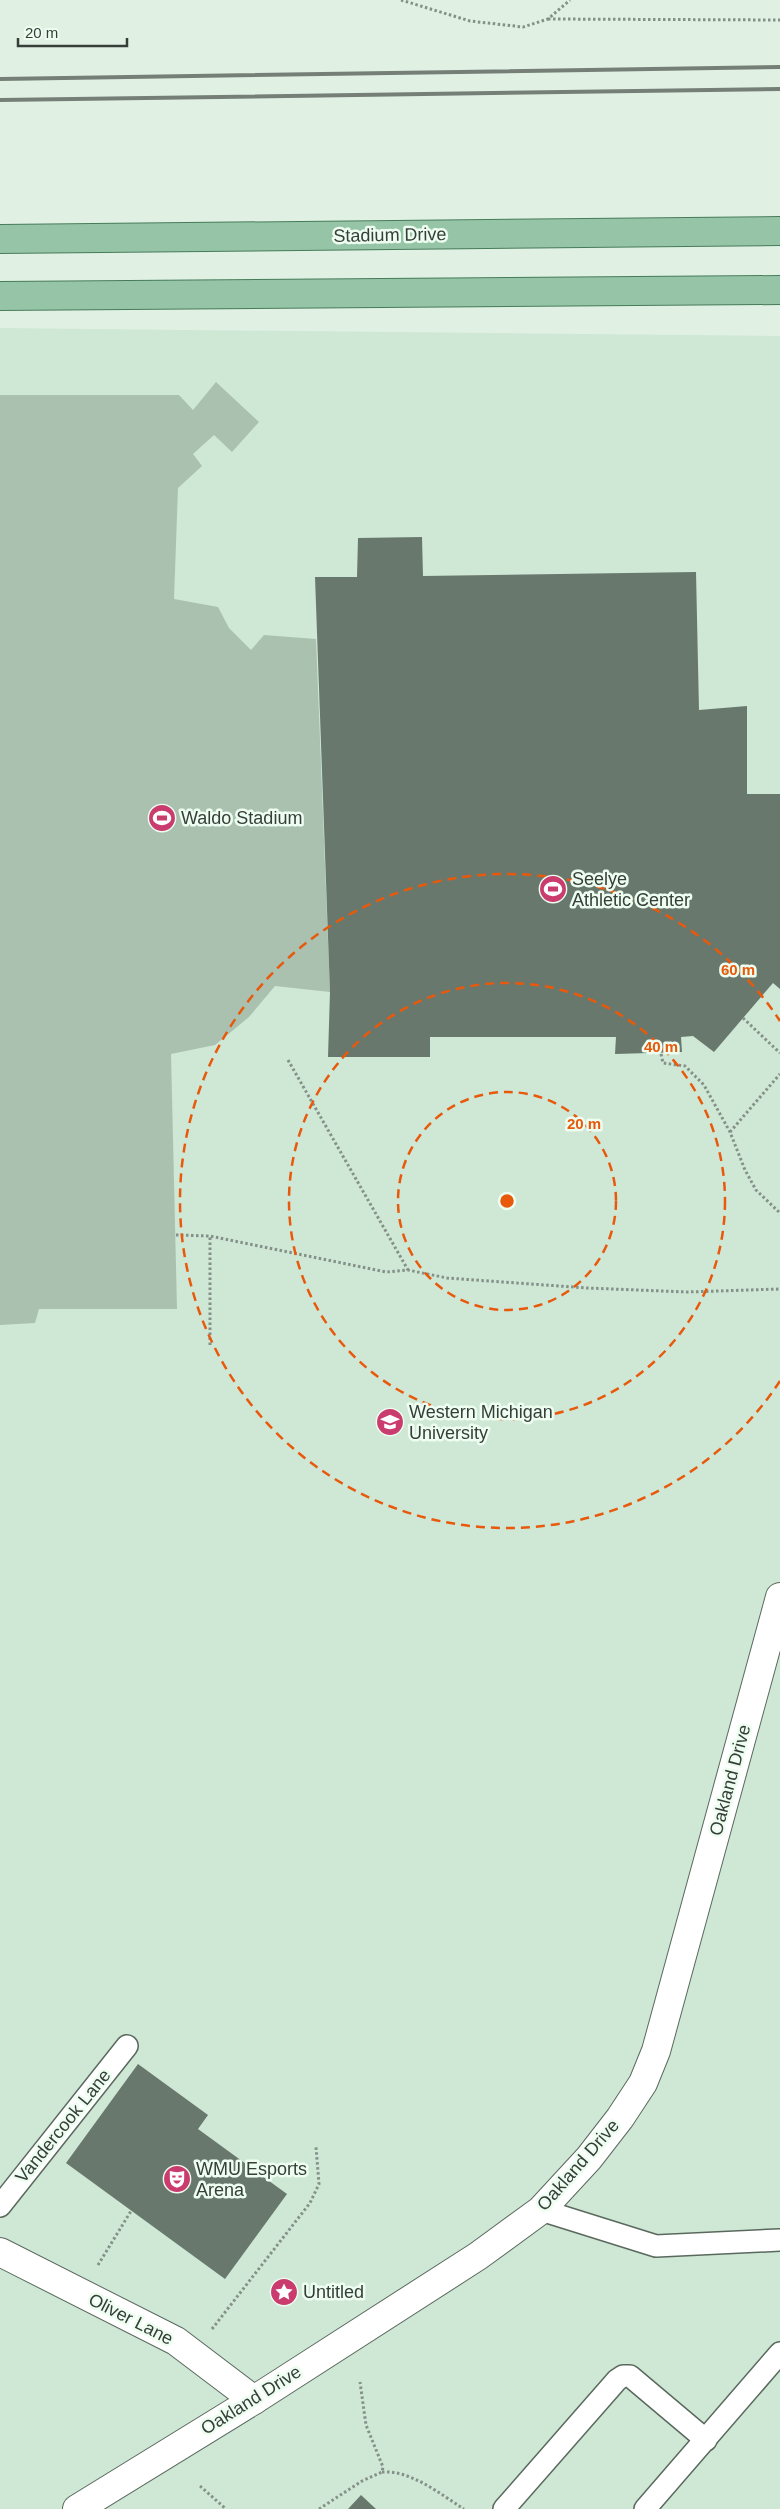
<svg xmlns="http://www.w3.org/2000/svg" width="780" height="2509" font-family="Helvetica,sans-serif">
  <rect width="100%" height="100%" fill="#e0f1e4"/>
  <polygon fill="#cfe7d5" points="0,328 780,336 780,2509 0,2509"/>
  <polygon fill="#aac1b0" points="216,382 259,422 232,452 214,435 193,454 202,466 178,488 174,599 218,607 229,628 251,650 264,635 316,639 330,992 275,986 249,1017 215,1045 171,1054 177,1309 39,1309 35,1323 0,1325 0,395 179,395 193,410"/>
  <g fill="#69786d">
    <polygon points="422,537 423,576 696,572 699,710 747,706 747,794 780,794 780,989 773,983 714,1052 693,1036 681,1037 682,1052 615,1054 616,1037 430,1037 430,1057 328,1057 330,992 315,577 357,577 358,538"/>
    <polygon points="138,2064 208,2115 198,2129 287,2194 225,2279 66,2163"/>
    <polygon points="361,2495 376,2509 348,2509"/>
  </g>
  <g fill="none" stroke-linecap="round" stroke-linejoin="round">
    <g stroke="#5a695e" stroke-width="24">
      <g id="service">
        <polyline points="0,2206 127,2046"/>
        <polyline points="541,2210 656,2246 780,2240"/>
        <polyline points="504,2509 617,2380 623,2376 630,2376 706,2440"/>
        <polyline points="645,2509 780,2353"/>
      </g>
    </g>
    <g stroke="#5a695e" stroke-width="30">
      <polyline id="minor" points="0,2252 176,2341 254,2400"/>
    </g>
    <g stroke="#5a695e" stroke-width="30">
      <polyline id="secondary" points="77,2509 254,2400 478,2256 541,2210 589,2158 620,2118 643,2083 656,2051 780,1597"/>
    </g>
    <g stroke="#477c5a" stroke-width="30">
      <g id="primary">
        <polyline points="0,239 780,231"/>
        <polyline points="0,296 780,290"/>
      </g>
    </g>
    <g stroke="#859188" stroke-width="3" stroke-dasharray="2.5 2.5" stroke-linecap="butt">
      <polyline points="401,0 470,21 523,27 548,19 570,0"/>
      <polyline points="548,19 780,20"/>
      <polyline points="743,1018 780,1053"/>
      <polyline points="661,1054 663,1063 685,1066 704,1085 730,1132 745,1170 756,1190 780,1213"/>
      <polyline points="288,1060 408,1270"/>
      <polyline points="730,1132 780,1074"/>
      <polyline points="176,1235 210,1236"/>
      <polyline points="210,1345 210,1236 386,1272 408,1270 447,1278 587,1288 687,1292 780,1289"/>
      <polyline points="98,2265 131,2211"/>
      <polyline points="212,2329 310,2203 319,2184 316,2147"/>
      <path d="M 382,2472 C 411,2470 440,2494 464,2509"/>
      <polyline points="200,2486 226,2509"/>
      <polyline points="319,2509 362,2481 382,2472 383,2467 366,2425 360,2382"/>
    </g>
    <use href="#service" stroke="#fff" stroke-width="21"/>
    <use href="#minor" stroke="#fff" stroke-width="28"/>
    <use href="#secondary" stroke="#fff" stroke-width="28"/>
    <use href="#primary" stroke="#95c4a6" stroke-width="28"/>
    <g stroke="#757f77" stroke-width="4">
      <polyline points="0,79 780,67"/>
      <polyline points="0,100 780,89"/>
    </g>
  </g>
  <g fill="none" stroke="#e8590c" stroke-width="2.5" stroke-dasharray="9 6">
    <circle cx="507" cy="1201" r="109"/>
    <circle cx="507" cy="1201" r="218"/>
    <path d="M780 1381A327 327 0 1 1 780 1021"/>
  </g>
  <defs>
    <g id="stadium-disc" transform="scale(1.4375)"><circle r="9.5" fill="#c93c6d" stroke="#edfef1"/><path d="M0-5a6.5 5 0 1 0 0 10a6.5 5 0 1 0 0-10ZM-3.5-1.8h7v3.6h-7Z" fill="#fff"/></g>
    <g id="university-disc" transform="scale(1.4375)"><circle r="9.5" fill="#c93c6d" stroke="#edfef1"/><path d="M0-5L7-2L0 1L-7-2ZM-4 1L0 2.5L4 1V4Q0 6-4 4Z" fill="#fff"/></g>
    <g id="theatre-disc" transform="scale(1.4375)"><circle r="9.5" fill="#c93c6d" stroke="#edfef1"/><path d="M-5-5.5Q0-4 5-5.5V0Q5 5 0 6Q-5 5-5 0ZM-3.3-2.5H-1v1.5H-3.3ZM1-2.5H3.3v1.5H1ZM-2.8 1Q0 5.5 2.8 1Z" fill="#fff"/></g>
    <g id="sight-disc" transform="scale(1.4375)"><circle r="9.5" fill="#c93c6d" stroke="#edfef1"/><path d="M0-6L1.8-2.2L6-1.7L2.9 1.2L3.7 5.4L0 3.3L-3.7 5.4L-2.9 1.2L-6-1.7L-1.8-2.2Z" fill="#fff"/></g>
  </defs>
  <g fill-rule="evenodd">
    <use href="#stadium-disc" x="162" y="818"/>
    <use href="#stadium-disc" x="553" y="889"/>
    <use href="#university-disc" x="390" y="1422"/>
    <use href="#theatre-disc" x="177" y="2179"/>
    <use href="#sight-disc" x="284" y="2292"/>
  </g>
  <g text-anchor="middle" dominant-baseline="central" stroke-width="5" stroke-linejoin="round" paint-order="stroke">
    <g font-size="18" fill="#373e39" stroke="#edfef1">
      <text transform="translate(390 235) rotate(-1)">Stadium Drive</text>
      <text transform="translate(730 1780) rotate(-75)">Oakland Drive</text>
      <text transform="translate(63 2126) rotate(-51)">Vandercook Lane</text>
      <text transform="translate(578 2165) rotate(-49)">Oakland Drive</text>
      <text transform="translate(131 2319) rotate(27)">Oliver Lane</text>
      <text transform="translate(251 2400) rotate(-32)">Oakland Drive</text>
    </g>
    <g font-size="18" fill="#373e39" stroke="#edfef1" text-anchor="start">
      <text x="181" y="818">Waldo Stadium</text>
      <text x="572" y="879">Seelye<tspan x="572" dy="21">Athletic Center</tspan></text>
      <text x="409" y="1412">Western Michigan<tspan x="409" dy="21">University</tspan></text>
      <text x="196" y="2169">WMU Esports<tspan x="196" dy="21">Arena</tspan></text>
      <text x="303" y="2292">Untitled</text>
    </g>
  </g>
  <circle cx="507" cy="1201" r="8" fill="#e8590c" stroke="#edfef1" stroke-width="2.5"/>
  <g font-size="15" text-anchor="middle" font-weight="bold" fill="#e8590c" stroke="#edfef1" stroke-width="5" stroke-linejoin="round" paint-order="stroke">
    <text x="738" y="975">60 m</text>
    <text x="661" y="1052">40 m</text>
    <text x="584" y="1129">20 m</text>
  </g>
  <path d="M18 38v8h109v-8" fill="none" stroke="#373e39" stroke-width="2.5"/>
  <text x="25" y="38" font-size="15" fill="#373e39" stroke="#edfef1" stroke-width="4" paint-order="stroke">20 m</text>
</svg>
